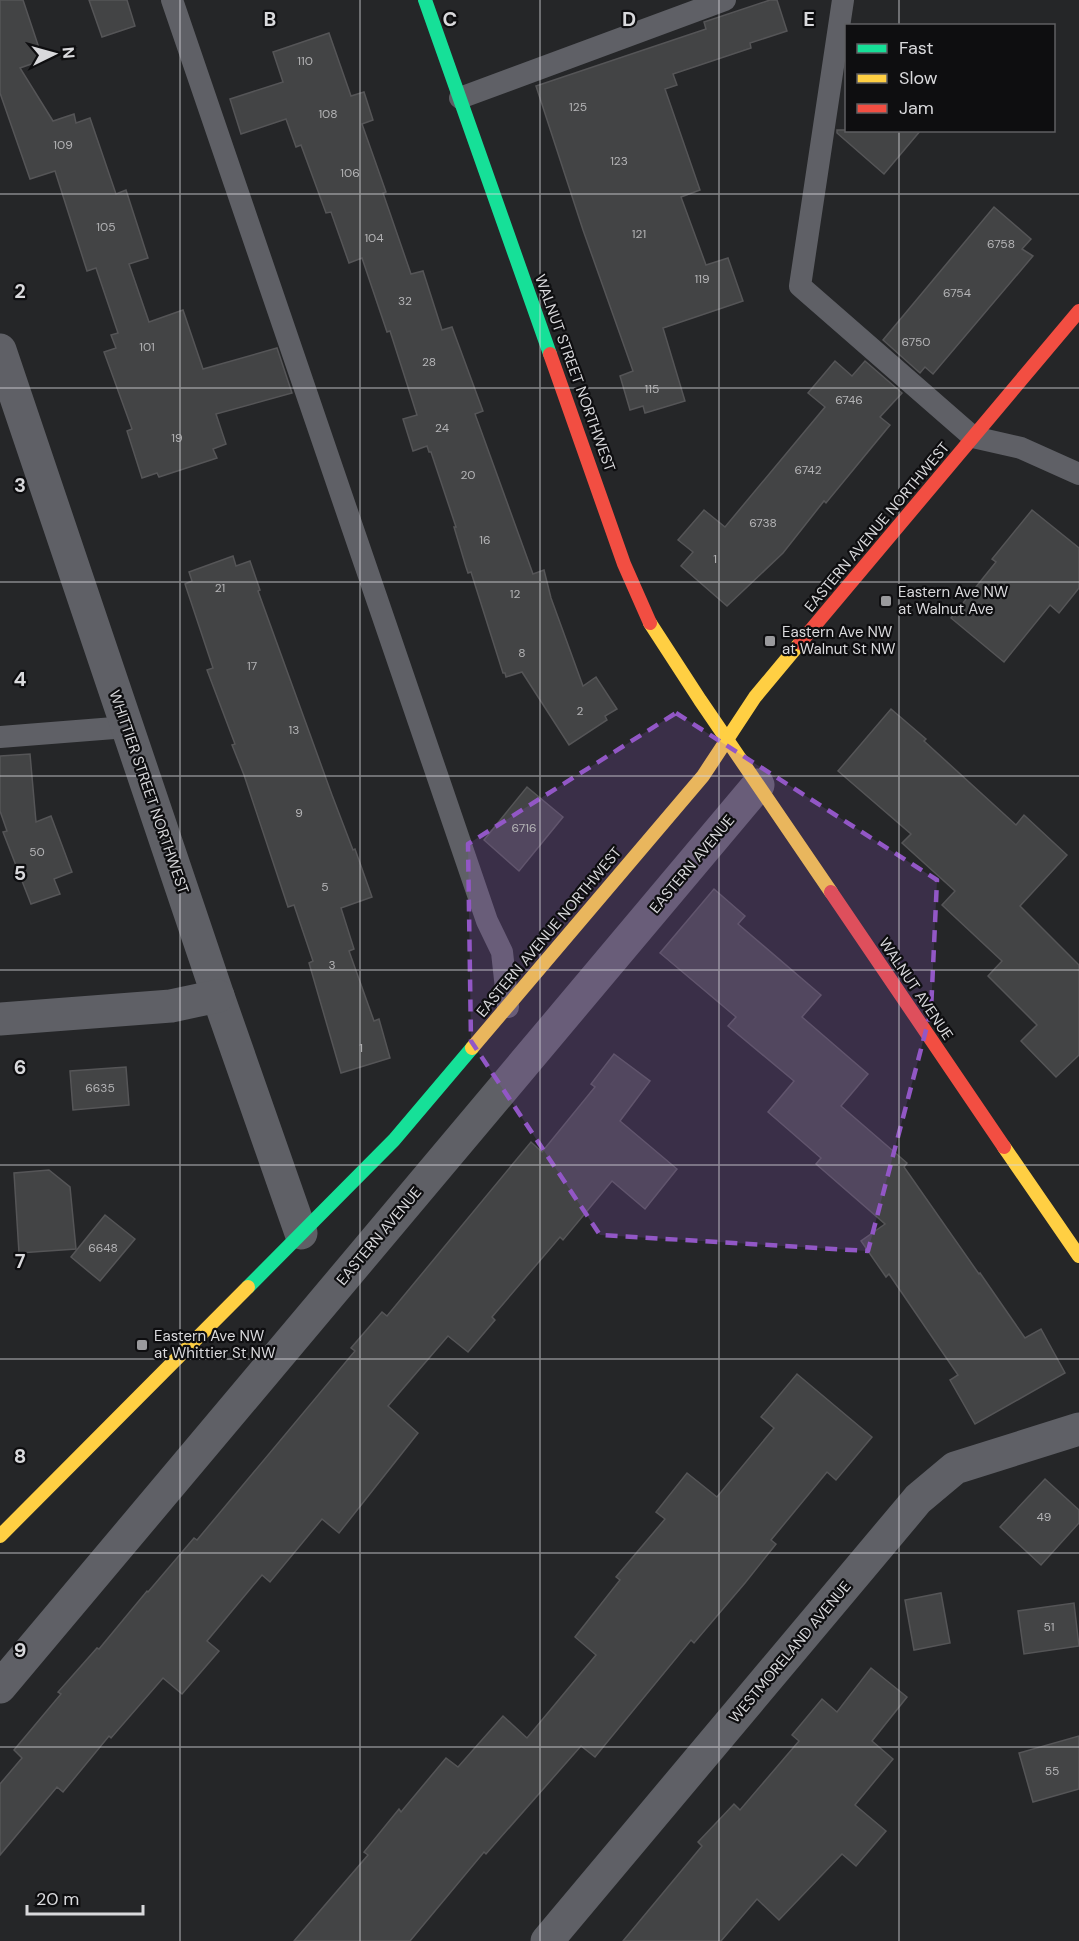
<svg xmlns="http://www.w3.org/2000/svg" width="1079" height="1941" font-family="'DM Sans',sans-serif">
  <rect width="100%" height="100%" fill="#252628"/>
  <g fill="#434445" stroke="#555557" stroke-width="1.5">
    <polygon points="0,0 23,0 43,60 20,68 53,121 74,114 76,123 90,118 116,194 126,190 148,258 129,264 149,322 183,310 203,369 277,348 292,393 216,414 226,444 213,449 217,458 159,477 157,473 142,478 127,431 132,429 104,352 116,348 111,335 118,333 96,268 87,271 55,171 30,179 0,93"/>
    <polygon points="89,0 127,0 135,26 102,37"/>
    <polygon points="770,0 777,0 787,31 750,43 751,48 673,74 677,85 665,89 700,190 681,197 706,265 728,258 743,301 663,328 685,401 645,413 643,406 630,410 620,376 633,371 583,230 536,86 706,29 704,22"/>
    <polygon points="329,33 351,96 364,92 373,120 362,124 386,192 383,193 411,274 423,271 442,330 452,327 483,411 475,414 533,574 544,570 551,598 583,686 596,677 617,709 605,716 607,720 569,745 522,672 506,677 505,673 503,673 471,572 468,573 466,567 454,527 456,527 431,452 429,452 427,446 413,451 403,419 417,415 390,331 387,332 362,258 349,263 331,212 326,213 301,145 296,147 286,119 241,134 230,99 283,82 273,52"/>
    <polygon points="837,130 921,130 884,174 837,133"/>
    <polygon points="994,207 1031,239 1022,249 1033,256 933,374 925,367 920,373 883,340"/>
    <polygon points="835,361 852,376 865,361 902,393 880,417 890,425 826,503 824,501 783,553 727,606 681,566 693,552 678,540 704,510 725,527 825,407 808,393"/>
    <polygon points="1032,510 1079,548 1079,588 1059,613 1050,605 1004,662 951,618 996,562 992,559"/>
    <polygon points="233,556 236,566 250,561 260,590 258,591 332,795 353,850 355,849 372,897 341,908 354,949 349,951 374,1021 379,1019 390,1058 341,1073 309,963 313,961 294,905 288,907 244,775 232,745 235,744 207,670 213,668 185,584 192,581 189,572"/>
    <polygon points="891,709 926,739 924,741 1016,825 1024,815 1067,855 1020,906 1079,965 1079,1055 1056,1077 1021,1041 1037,1025 988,976 1002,961 942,905 955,891 902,843 911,834 838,771"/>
    <polygon points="30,754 36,822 51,816 72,872 54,879 60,894 31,904 3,832 7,831 0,811 0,756"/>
    <polygon points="527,787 563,817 519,871 484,840"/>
    <polygon points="714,889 745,916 738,924 821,995 802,1017 868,1074 841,1106 907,1163 904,1167 979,1274 980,1273 1025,1338 1041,1329 1065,1373 975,1424 950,1380 958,1375 889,1274 886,1277 861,1241 885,1224 816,1164 821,1158 768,1112 794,1081 728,1026 736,1017 660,953"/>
    <polygon points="614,1054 650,1081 620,1121 677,1169 645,1209 612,1181 563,1240 560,1237 492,1317 495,1320 468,1352 448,1336 388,1406 418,1433 339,1533 322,1519 270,1582 262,1575 207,1641 219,1651 182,1694 163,1678 111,1738 109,1736 63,1792 57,1787 0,1855 0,1784 22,1758 14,1750 61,1694 58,1692 97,1648 99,1649 147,1591 148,1592 194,1538 197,1540 355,1351 351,1348 382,1312 387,1316 531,1142 542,1152 595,1087 591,1084"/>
    <polygon points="126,1067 129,1105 73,1110 70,1071"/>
    <polygon points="49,1170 70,1187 76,1249 19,1253 14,1173"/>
    <polygon points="105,1215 135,1239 100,1281 71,1257"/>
    <polygon points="797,1374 872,1437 836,1480 827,1472 771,1540 776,1544 745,1583 694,1643 691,1640 595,1757 581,1746 486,1854 484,1852 410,1941 294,1941 368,1855 364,1852 399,1809 401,1812 446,1758 458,1767 503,1716 527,1738 596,1655 575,1637 620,1580 616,1577 665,1519 656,1512 687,1473 717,1497 774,1428 761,1417"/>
    <polygon points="1045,1479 1079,1510 1079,1523 1041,1565 1000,1527"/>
    <polygon points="941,1593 950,1643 914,1650 905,1600"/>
    <polygon points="1074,1603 1079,1646 1024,1654 1018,1611"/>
    <polygon points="871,1668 907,1697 872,1741 893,1759 855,1805 886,1831 856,1866 842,1854 779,1920 757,1899 721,1941 623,1941 702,1846 698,1842 734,1804 740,1810 799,1741 792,1735 822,1699 837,1712"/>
    <polygon points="1079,1736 1079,1789 1033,1802 1019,1753"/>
  </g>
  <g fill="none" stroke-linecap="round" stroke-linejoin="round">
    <g stroke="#5f6066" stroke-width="22">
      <polyline points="172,0 487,921 502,952 508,1007"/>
      <polyline points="843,0 800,286 973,437 1021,448 1079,474"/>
      <polyline points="460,98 725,0"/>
      <polyline points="0,737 127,727"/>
    </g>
    <g stroke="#5f6066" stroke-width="33">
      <polyline points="0,350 218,996 301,1233"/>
      <polyline points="0,1019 171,1006 218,996"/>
      <polyline points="0,1687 758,785"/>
      <polyline points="547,1941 918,1499 955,1468 1079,1429"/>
    </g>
    <g stroke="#16e098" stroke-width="14">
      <polyline points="425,0 550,354"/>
      <polyline points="248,1287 394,1140 472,1048"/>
    </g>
    <g stroke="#ffcf43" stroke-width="14">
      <polyline points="650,623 700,700 831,892"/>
      <polyline points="472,1048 703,776 755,697 800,643"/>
      <polyline points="1004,1147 1079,1256"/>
      <polyline points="0,1536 248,1287"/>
    </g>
    <g stroke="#f24e42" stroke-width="14">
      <polyline points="550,354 624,564 650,623"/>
      <polyline points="800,643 1079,311"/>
      <polyline points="831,892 1004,1147"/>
    </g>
  </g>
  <path fill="#9257c6" fill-opacity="0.2" stroke="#9257c6" stroke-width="4.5" stroke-dasharray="12 8" stroke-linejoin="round" d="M 676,713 L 937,880 L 931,1011 L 868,1251 L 600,1235 L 471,1041 L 468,844 Z"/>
  <path fill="none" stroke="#d9d9dc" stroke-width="1.5" stroke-opacity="0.55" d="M 180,0 L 180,1941M 360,0 L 360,1941M 540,0 L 540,1941M 719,0 L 719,1941M 899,0 L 899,26M 899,130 L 899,1941M 0,194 L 1079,194M 0,388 L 1079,388M 0,582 L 1079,582M 0,776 L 1079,776M 0,970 L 1079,970M 0,1165 L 1079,1165M 0,1359 L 1079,1359M 0,1553 L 1079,1553M 0,1747 L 1079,1747"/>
  <g fill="#9a9a9d" stroke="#0e0e10" stroke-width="2">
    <rect x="880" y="595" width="12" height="12" rx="3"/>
    <rect x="764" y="635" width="12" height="12" rx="3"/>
    <rect x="136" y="1339" width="12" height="12" rx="3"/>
  </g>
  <g text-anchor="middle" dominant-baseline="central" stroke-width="4.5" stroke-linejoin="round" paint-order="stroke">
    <g font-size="12" fill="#b4b4b6">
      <text x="305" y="61">110</text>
      <text x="578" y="107">125</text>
      <text x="328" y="114">108</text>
      <text x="63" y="145">109</text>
      <text x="619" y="161">123</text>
      <text x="350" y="173">106</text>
      <text x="106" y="227">105</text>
      <text x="639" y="234">121</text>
      <text x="374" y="238">104</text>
      <text x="1001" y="244">6758</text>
      <text x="702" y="279">119</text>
      <text x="957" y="293">6754</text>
      <text x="405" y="301">32</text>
      <text x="916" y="342">6750</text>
      <text x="147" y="347">101</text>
      <text x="429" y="362">28</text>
      <text x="652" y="389">115</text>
      <text x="849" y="400">6746</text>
      <text x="442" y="428">24</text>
      <text x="177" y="438">19</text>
      <text x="808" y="470">6742</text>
      <text x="468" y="475">20</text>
      <text x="763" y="523">6738</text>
      <text x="485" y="540">16</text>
      <text x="715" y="559">1</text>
      <text x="220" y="588">21</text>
      <text x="515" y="594">12</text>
      <text x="522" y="653">8</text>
      <text x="252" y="666">17</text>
      <text x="580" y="711">2</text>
      <text x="294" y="730">13</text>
      <text x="299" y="813">9</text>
      <text x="524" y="828">6716</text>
      <text x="37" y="852">50</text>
      <text x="325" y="887">5</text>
      <text x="332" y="965">3</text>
      <text x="361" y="1048">1</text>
      <text x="100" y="1088">6635</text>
      <text x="103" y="1248">6648</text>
      <text x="1044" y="1517">49</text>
      <text x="1049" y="1627">51</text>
      <text x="1052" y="1771">55</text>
    </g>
    <g font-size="15" fill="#d9d9dc" stroke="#0e0e10">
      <text transform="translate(575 373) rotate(70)">WALNUT STREET NORTHWEST</text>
      <text transform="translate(877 527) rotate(-50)">EASTERN AVENUE NORTHWEST</text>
      <text transform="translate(149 792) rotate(71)">WHITTIER STREET NORTHWEST</text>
      <text transform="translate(692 864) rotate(-50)">EASTERN AVENUE</text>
      <text transform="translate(549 932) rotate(-50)">EASTERN AVENUE NORTHWEST</text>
      <text transform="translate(916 989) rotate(56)">WALNUT AVENUE</text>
      <text transform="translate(379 1236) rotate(-50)">EASTERN AVENUE</text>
      <text transform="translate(790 1652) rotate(-50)">WESTMORELAND AVENUE</text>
    </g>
    <g font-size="15" fill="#d9d9dc" stroke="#0e0e10" text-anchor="start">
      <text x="898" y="592">Eastern Ave NW<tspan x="898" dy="17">at Walnut Ave</tspan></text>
      <text x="782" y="632">Eastern Ave NW<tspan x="782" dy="17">at Walnut St NW</tspan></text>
      <text x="154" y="1336">Eastern Ave NW<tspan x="154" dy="17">at Whittier St NW</tspan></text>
    </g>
  </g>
  <g font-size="20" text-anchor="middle" font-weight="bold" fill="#d9d9dc" stroke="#0e0e10" stroke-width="4.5" stroke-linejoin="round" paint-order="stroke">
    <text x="270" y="26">B</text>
    <text x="450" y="26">C</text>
    <text x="629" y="26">D</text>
    <text x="809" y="26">E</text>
    <text x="20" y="298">2</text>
    <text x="20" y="492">3</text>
    <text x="20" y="686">4</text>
    <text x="20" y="880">5</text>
    <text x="20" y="1074">6</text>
    <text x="20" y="1268">7</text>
    <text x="20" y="1463">8</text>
    <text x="20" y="1657">9</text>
  </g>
  <rect x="845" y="24" width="210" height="108" fill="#0e0e10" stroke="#5f5f62" stroke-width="1.5"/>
  <rect x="857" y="44" width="30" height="9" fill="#16e098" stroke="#5f5f62" stroke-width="1.5"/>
  <text x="899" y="54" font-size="18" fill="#d9d9dc">Fast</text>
  <rect x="857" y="74" width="30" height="9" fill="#ffcf43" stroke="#5f5f62" stroke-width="1.5"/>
  <text x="899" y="84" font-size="18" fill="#d9d9dc">Slow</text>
  <rect x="857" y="104" width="30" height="9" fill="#f24e42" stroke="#5f5f62" stroke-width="1.5"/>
  <text x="899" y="114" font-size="18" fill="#d9d9dc">Jam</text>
  <g transform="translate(54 54) rotate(85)" stroke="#0e0e10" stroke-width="4.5" paint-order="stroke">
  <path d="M0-4.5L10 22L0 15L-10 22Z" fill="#d9d9dc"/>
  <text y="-9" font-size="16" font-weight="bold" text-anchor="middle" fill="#d9d9dc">N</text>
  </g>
  <path d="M27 1905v9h116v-9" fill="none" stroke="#d9d9dc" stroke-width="3"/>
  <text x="36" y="1905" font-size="18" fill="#d9d9dc" stroke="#0e0e10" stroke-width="4.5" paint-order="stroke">20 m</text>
</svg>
